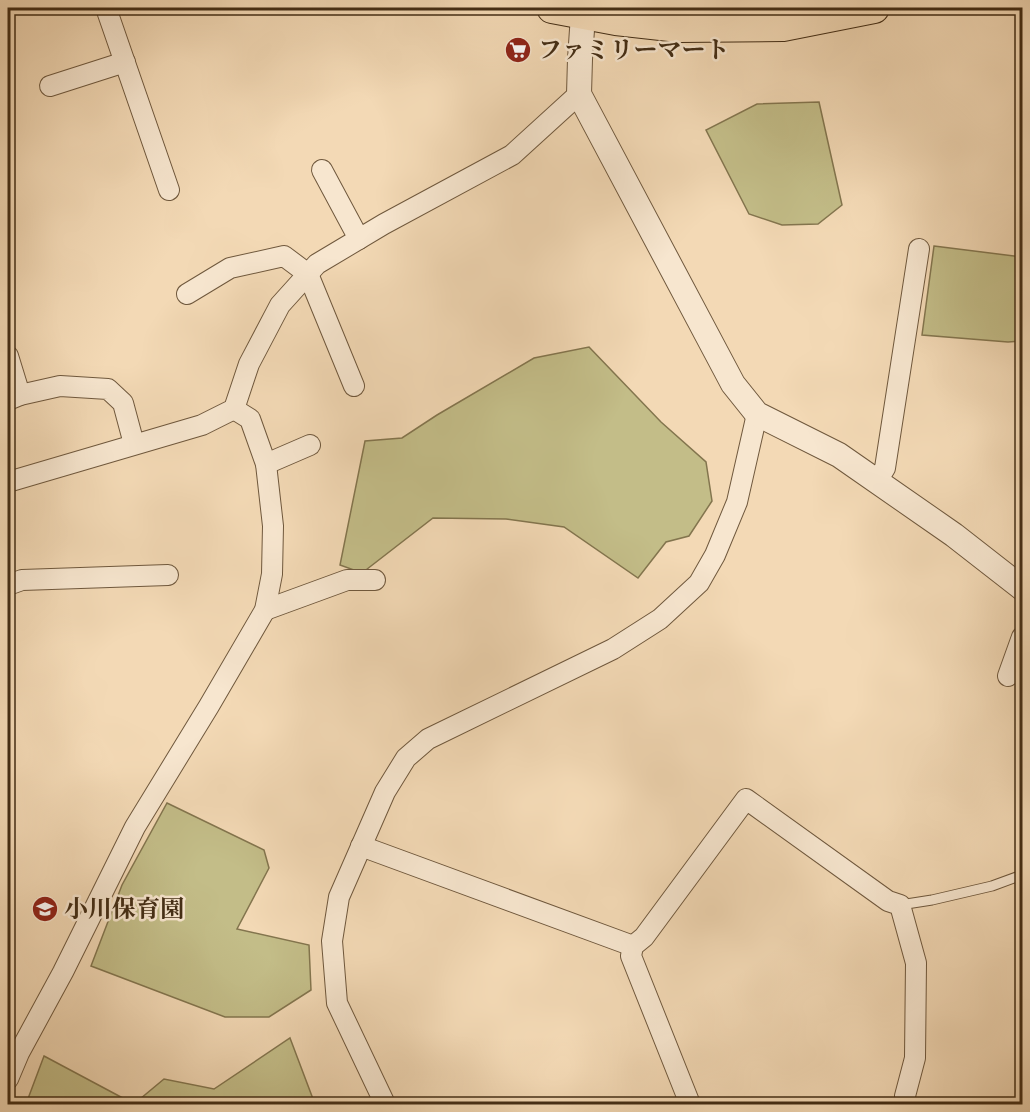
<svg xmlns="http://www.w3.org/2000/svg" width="1030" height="1112" font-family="'IM FELL Great Primer','Noto Serif JP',serif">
  <rect width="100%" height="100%" fill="#f3d9b5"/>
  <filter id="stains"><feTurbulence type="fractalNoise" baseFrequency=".00333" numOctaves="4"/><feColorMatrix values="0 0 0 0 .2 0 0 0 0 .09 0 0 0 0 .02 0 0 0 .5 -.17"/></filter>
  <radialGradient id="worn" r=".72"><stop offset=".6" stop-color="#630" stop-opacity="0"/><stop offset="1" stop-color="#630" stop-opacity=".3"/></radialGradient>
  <g fill="#c3bd88" stroke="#83754e" stroke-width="1.5">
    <polygon points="819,102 842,205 818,224 782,225 749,214 706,130 757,104"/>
    <polygon points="934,246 1022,257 1016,304 1022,305 1022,341 1008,342 922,335"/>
    <polygon points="589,347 661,422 706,462 712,501 689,536 666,542 638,578 564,527 506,519 433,518 362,573 340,565 365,441 402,438 437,415 534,358"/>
    <polygon points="167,803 264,850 269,868 237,929 309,945 311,990 269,1017 225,1017 91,966 122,885"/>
    <polygon points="290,1038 313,1099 310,1104 134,1104 164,1079 214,1089"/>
    <polygon points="44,1056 134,1104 26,1104"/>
  </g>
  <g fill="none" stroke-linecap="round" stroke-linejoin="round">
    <g stroke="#6f583d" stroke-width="11">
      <polyline id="service" points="900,905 932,900 992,886 1022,875"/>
    </g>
    <g stroke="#6f583d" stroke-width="22">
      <g id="minor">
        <polyline points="106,8 169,190"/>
        <polyline points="50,86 125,62"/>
        <polyline points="322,170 359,239"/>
        <polyline points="187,294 230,268 284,256 308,274 354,386"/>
        <polyline points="8,356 20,395"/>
        <polyline points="8,400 20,395 60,386 108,389 123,403 134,444"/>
        <polyline points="266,464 310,445"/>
        <polyline points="877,481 885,468 919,249"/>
        <polyline points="8,482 202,425 234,409 249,364 280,305 317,264 384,224 512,155 579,94"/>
        <polyline points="8,585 22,580 168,575"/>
        <polyline points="265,610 347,580 375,580"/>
        <polyline points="1008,676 1022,637"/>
        <polyline points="361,846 633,946"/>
        <polyline points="8,1079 19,1053 63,972 135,827 209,706 265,610 272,574 273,526 266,464 250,419 234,409"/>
        <polyline points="385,1104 337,1003 332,941 339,897 385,792 406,758 428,739 613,649 660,619 699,583 715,555 737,502 757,414"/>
        <polyline points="690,1104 631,956 633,946 644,937 746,799 888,901 900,905 916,963 915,1058 905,1096"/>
      </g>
    </g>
    <g stroke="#6f583d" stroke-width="26">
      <polyline id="tertiary" points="583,15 580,59 579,94 733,384 757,414 839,455 954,535 1022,588"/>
    </g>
    <g stroke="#432d15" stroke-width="32">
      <polyline id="primary" points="552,8 616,20 679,27 783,26 874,8"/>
    </g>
    <use href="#service" stroke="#f7e6cf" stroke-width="9"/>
    <use href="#minor" stroke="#f7e6cf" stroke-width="20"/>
    <use href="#tertiary" stroke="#f7e6cf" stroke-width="24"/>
    <use href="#primary" stroke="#f3d9b5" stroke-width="30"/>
  </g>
  <defs>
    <g id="supermarket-disc" transform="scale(1.35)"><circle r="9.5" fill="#8f2418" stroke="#f7e6cf"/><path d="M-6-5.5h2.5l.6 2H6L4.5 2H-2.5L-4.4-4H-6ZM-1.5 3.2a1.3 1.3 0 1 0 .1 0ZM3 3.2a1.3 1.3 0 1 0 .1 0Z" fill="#fff"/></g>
    <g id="school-disc" transform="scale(1.35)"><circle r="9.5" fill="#8f2418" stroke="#f7e6cf"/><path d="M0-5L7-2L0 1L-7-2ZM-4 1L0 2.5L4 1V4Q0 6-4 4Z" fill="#fff"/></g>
  </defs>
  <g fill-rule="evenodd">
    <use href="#supermarket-disc" x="518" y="50"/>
    <use href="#school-disc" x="45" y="909"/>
  </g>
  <g text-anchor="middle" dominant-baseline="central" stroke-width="5" stroke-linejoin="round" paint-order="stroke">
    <g font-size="24" font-weight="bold" fill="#432d15" stroke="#f7e6cf" text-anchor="start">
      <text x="538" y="50">ファミリーマート</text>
      <text x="64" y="909">小川保育園</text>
    </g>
  </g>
  <rect width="1030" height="1112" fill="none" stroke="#f3d9b5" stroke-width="30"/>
  <rect x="9" y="9" width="1012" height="1094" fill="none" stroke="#432d15" stroke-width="3"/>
  <rect x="15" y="15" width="1000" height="1082" fill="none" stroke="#432d15" stroke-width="1.5"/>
  <rect width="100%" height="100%" filter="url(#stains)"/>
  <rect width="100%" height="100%" fill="url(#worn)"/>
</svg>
